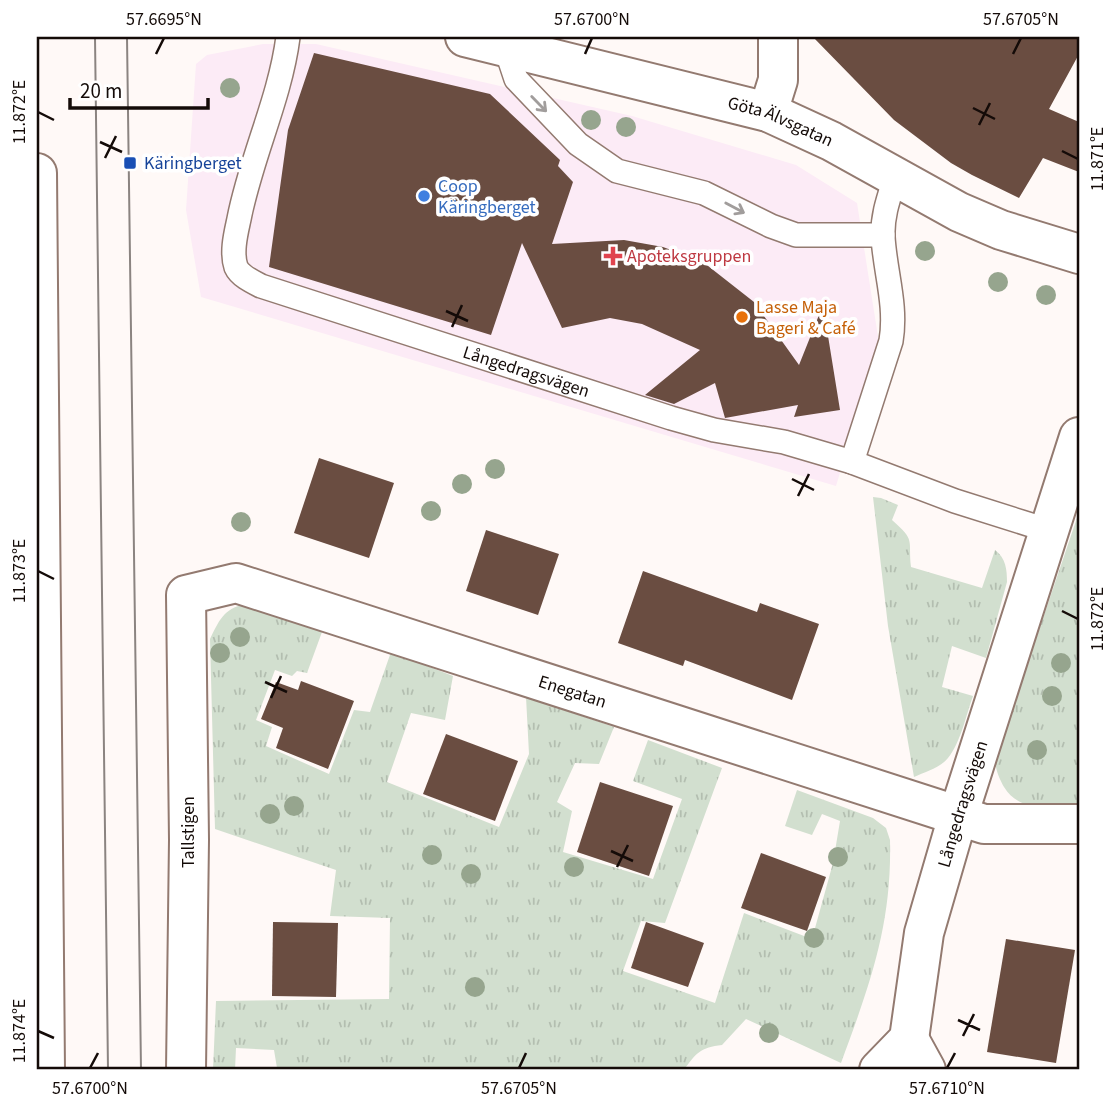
<svg xmlns="http://www.w3.org/2000/svg" width="1116" height="1107" font-family="'Source Sans 3',sans-serif">
  <defs>
    <pattern id="grass-tufts" width="24" height="20" patternUnits="userSpaceOnUse" patternTransform="scale(1.75)"><rect width="24" height="20" fill="#d2dfcf"/><path d="M3 7l-1-3M5 7V3M7 7l1-3M15 17l-1-3M17 17v-4M19 17l1-3" fill="none" stroke="#b3beb0"/></pattern>
  </defs>
  <rect width="100%" height="100%" fill="#fff9f7"/>
  <polygon fill="#fcebf6" points="263,44 316,44 632,116 796,165 857,203 879,343 836,486 201,297 186,210 196,64 207,55"/>
  <g fill="url(#grass-tufts)">
    <path d="M 873,497 L 881,498 L 898,505 L 892,520 C 916,541 908,539 911,567 L 982,588 L 995,550 C 1006,558 1007,570 1007,582 L 986,658 L 952,646 L 942,687 L 973,696 C 966,715 961,742 948,758 C 940,768 925,772 914,777 L 888,626 Z"/>
    <path d="M 1079,512 L 1079,803 C 1052,807 1021,814 1004,787 C 1001,782 997,773 996,767 C 996,760 999,752 1000,745 Z"/>
    <path d="M 245,604 L 322,632 L 307,673 L 297,671 L 292,676 L 275,670 L 256,720 L 272,727 L 266,746 L 329,774 L 354,710 L 370,712 L 391,652 L 453,676 L 445,720 L 411,713 L 387,782 L 499,827 L 529,754 L 526,697 L 614,727 L 599,764 L 575,763 L 557,802 L 572,811 L 563,852 L 653,879 L 682,799 L 633,781 L 648,740 L 722,768 L 665,923 L 641,921 L 623,971 L 715,1003 L 744,913 L 812,939 L 833,863 L 840,821 L 822,814 L 812,835 L 785,826 L 797,790 L 873,818 L 886,828 L 890,840 C 892,926 870,984 841,1063 L 746,1019 L 722,1045 C 701,1047 695,1054 684,1070 L 377,1070 L 377,1067 L 277,1068 L 274,1050 L 236,1048 L 235,1070 L 213,1070 L 216,1001 L 389,999 L 390,918 L 330,916 L 336,870 L 215,829 L 210,639 C 219,621 223,609 245,604 Z"/>
  </g>
  <g fill="#6a4d41">
    <polygon points="813,37 1079,37 1079,54 1049,109 1079,122 1079,172 1043,158 1019,198 972,175 951,163 894,120"/>
    <polygon points="314,53 490,94 560,160 558,166 573,182 552,244 624,240 663,247 703,262 754,302 799,365 823,305 840,410 794,417 798,405 725,418 715,383 674,404 645,395 700,350 642,324 610,318 562,328 522,243 491,335 269,267 288,130"/>
    <polygon points="319,458 394,483 369,558 294,533"/>
    <polygon points="486,530 559,554 538,615 466,591"/>
    <polygon points="643,571 757,612 760,603 819,624 792,700 685,660 683,666 618,643"/>
    <polygon points="301,681 354,701 328,769 276,748 283,728 261,719 276,682 298,690"/>
    <polygon points="446,734 518,761 495,821 423,794"/>
    <polygon points="600,782 673,806 649,876 577,852"/>
    <polygon points="761,853 826,877 807,931 741,908"/>
    <polygon points="273,922 338,923 336,997 272,996"/>
    <polygon points="646,922 704,943 688,987 631,968"/>
    <polygon points="1006,939 1075,950 1056,1063 987,1052"/>
  </g>
  <g fill="none" stroke-linecap="round" stroke-linejoin="round">
    <g stroke="#937a70" stroke-width="26">
      <g id="lane">
        <path id="s1" d="M 288,37 C 280,99 251,157 239,219 C 236,233 231,252 236,267 C 240,276 253,282 261,286 L 671,418 L 714,430 L 784,442 L 852,462 L 955,501 L 1050,531"/>
        <polyline points="505,46 516,79 578,144 617,171 704,193 771,226 796,235 883,235"/>
        <path d="M 852,462 L 891,341 C 897,305 885,272 883,237 C 882,216 889,197 895,178"/>
      </g>
    </g>
    <g stroke="#937a70" stroke-width="42">
      <g id="street">
        <path id="s2" d="M 465,37 L 768,112 L 831,141 L 959,212 L 1001,230 L 1079,254"/>
        <polyline points="768,112 778,80 778,37"/>
        <polyline points="909,1039 926,1070"/>
        <path id="s3" d="M 186,1070 L 189,840 L 186,595 L 236,583 L 984,824 L 1079,824"/>
        <path id="s4" d="M 879,1070 L 909,1039 L 924,933 L 958,816 L 1079,437"/>
      </g>
    </g>
    <g stroke="#937a70" stroke-width="42">
      <polyline id="secondary" points="37,173 45,1070"/>
    </g>
    <use href="#lane" stroke="#fff" stroke-width="23"/>
    <use href="#street" stroke="#fff" stroke-width="38"/>
    <use href="#secondary" stroke="#fff" stroke-width="38"/>
    <g stroke="#8b8481" stroke-width="2">
      <polyline points="95,37 108,1070"/>
      <polyline points="127,37 141,1070"/>
    </g>
  </g>
  <g fill="#96a58e">
    <circle cx="230" cy="88" r="10"/>
    <circle cx="591" cy="120" r="10"/>
    <circle cx="626" cy="127" r="10"/>
    <circle cx="925" cy="251" r="10"/>
    <circle cx="998" cy="282" r="10"/>
    <circle cx="1046" cy="295" r="10"/>
    <circle cx="495" cy="469" r="10"/>
    <circle cx="462" cy="484" r="10"/>
    <circle cx="431" cy="511" r="10"/>
    <circle cx="241" cy="522" r="10"/>
    <circle cx="240" cy="637" r="10"/>
    <circle cx="220" cy="653" r="10"/>
    <circle cx="1061" cy="663" r="10"/>
    <circle cx="1052" cy="696" r="10"/>
    <circle cx="1037" cy="750" r="10"/>
    <circle cx="294" cy="806" r="10"/>
    <circle cx="270" cy="814" r="10"/>
    <circle cx="432" cy="855" r="10"/>
    <circle cx="838" cy="857" r="10"/>
    <circle cx="574" cy="867" r="10"/>
    <circle cx="471" cy="874" r="10"/>
    <circle cx="814" cy="938" r="10"/>
    <circle cx="475" cy="987" r="10"/>
    <circle cx="769" cy="1033" r="10"/>
  </g>
  <defs><path id="oneway-shaft" d="M-6 0H5M1.5-3L5.5 0L1.5 3" fill="none" stroke-width="1.6" stroke-linecap="round" stroke-linejoin="round" transform="scale(1.75)"/></defs>
  <g stroke="#a19d9c">
    <use href="#oneway-shaft" transform="translate(539 104) rotate(46)"/>
    <use href="#oneway-shaft" transform="translate(735 208) rotate(28)"/>
  </g>
  <path fill="none" stroke="#140b08" stroke-width="2.5" d="M 156,54 L 164,38M 585,54 L 592,38M 1013,54 L 1021,38M 973,108 L 995,119M 38,112 L 54,120M 979,125 L 990,103M 100,142 L 122,152M 1062,151 L 1078,159M 105,158 L 116,136M 446,311 L 468,321M 452,327 L 462,305M 792,479 L 814,490M 798,496 L 809,474M 38,571 L 54,579M 1062,611 L 1078,619M 265,682 L 287,692M 271,698 L 281,676M 611,851 L 633,861M 617,867 L 628,845M 958,1020 L 980,1030M 38,1031 L 54,1038M 963,1036 L 974,1014M 90,1068 L 98,1053M 519,1068 L 526,1053M 947,1068 L 955,1053"/>
  <rect fill="#1a4fb4" stroke="#fff" stroke-width="2.5" x="123" y="156" width="14" height="14" rx="3.5"/>
  <circle fill="#3f7fe0" stroke="#fff" stroke-width="2.5" cx="424" cy="196" r="7"/>
  <path fill="#e0444e" stroke="#fff" stroke-width="2.5" d="M609.5 245.5h7v7h7v7h-7v7h-7v-7h-7v-7h7z"/>
  <circle fill="#e8710a" stroke="#fff" stroke-width="2.5" cx="742" cy="317" r="7"/>
  <g text-anchor="middle" dominant-baseline="central" stroke-width="7" stroke-linejoin="round" paint-order="stroke">
    <g font-size="18" fill="#140b08" stroke="#fff">
      <text stroke="none"><textPath href="#s2" startOffset="327">Göta Älvsgatan</textPath></text>
      <text stroke="none"><textPath href="#s1" startOffset="548">Långedragsvägen</textPath></text>
      <text stroke="none"><textPath href="#s3" startOffset="880">Enegatan</textPath></text>
      <text stroke="none"><textPath href="#s4" startOffset="285">Långedragsvägen</textPath></text>
      <text transform="translate(188 832) rotate(-90)">Tallstigen</text>
    </g>
    <g font-size="18" fill="#164399" stroke="#fff" text-anchor="start">
      <text x="144" y="163">Käringberget</text>
    </g>
    <g font-size="18" fill="#366cbe" stroke="#fff" text-anchor="start">
      <text x="438" y="186">Coop<tspan x="438" dy="21">Käringberget</tspan></text>
    </g>
    <g font-size="18" fill="#be3a42" stroke="#fff" text-anchor="start">
      <text x="627" y="256">Apoteksgruppen</text>
    </g>
    <g font-size="18" fill="#c56008" stroke="#fff" text-anchor="start">
      <text x="756" y="307">Lasse Maja<tspan x="756" dy="21">Bageri &amp; Café</tspan></text>
    </g>
  </g>
  <rect width="1116" height="1107" fill="none" stroke="#ffffff" stroke-width="77"/>
  <path d="M70 98v10h138v-10" fill="none" stroke="#140b08" stroke-width="3.5"/>
  <text x="80" y="98" font-size="21" fill="#140b08" stroke="#ffffff" stroke-width="5" paint-order="stroke">20 m</text>
  <rect x="38" y="38" width="1040" height="1030" fill="none" stroke="#140b08" stroke-width="2.5"/>
  <g font-size="18" text-anchor="middle" fill="#140b08">
    <text x="164" y="25">57.6695°N</text>
    <text x="592" y="25">57.6700°N</text>
    <text x="1021" y="25">57.6705°N</text>
    <text transform="translate(19 112) rotate(-90)" y="6">11.872°E</text>
    <text transform="translate(1097 159) rotate(-90)" y="6">11.871°E</text>
    <text transform="translate(19 571) rotate(-90)" y="6">11.873°E</text>
    <text transform="translate(1097 619) rotate(-90)" y="6">11.872°E</text>
    <text transform="translate(19 1031) rotate(-90)" y="6">11.874°E</text>
    <text x="90" y="1094">57.6700°N</text>
    <text x="519" y="1094">57.6705°N</text>
    <text x="947" y="1094">57.6710°N</text>
  </g>
</svg>
